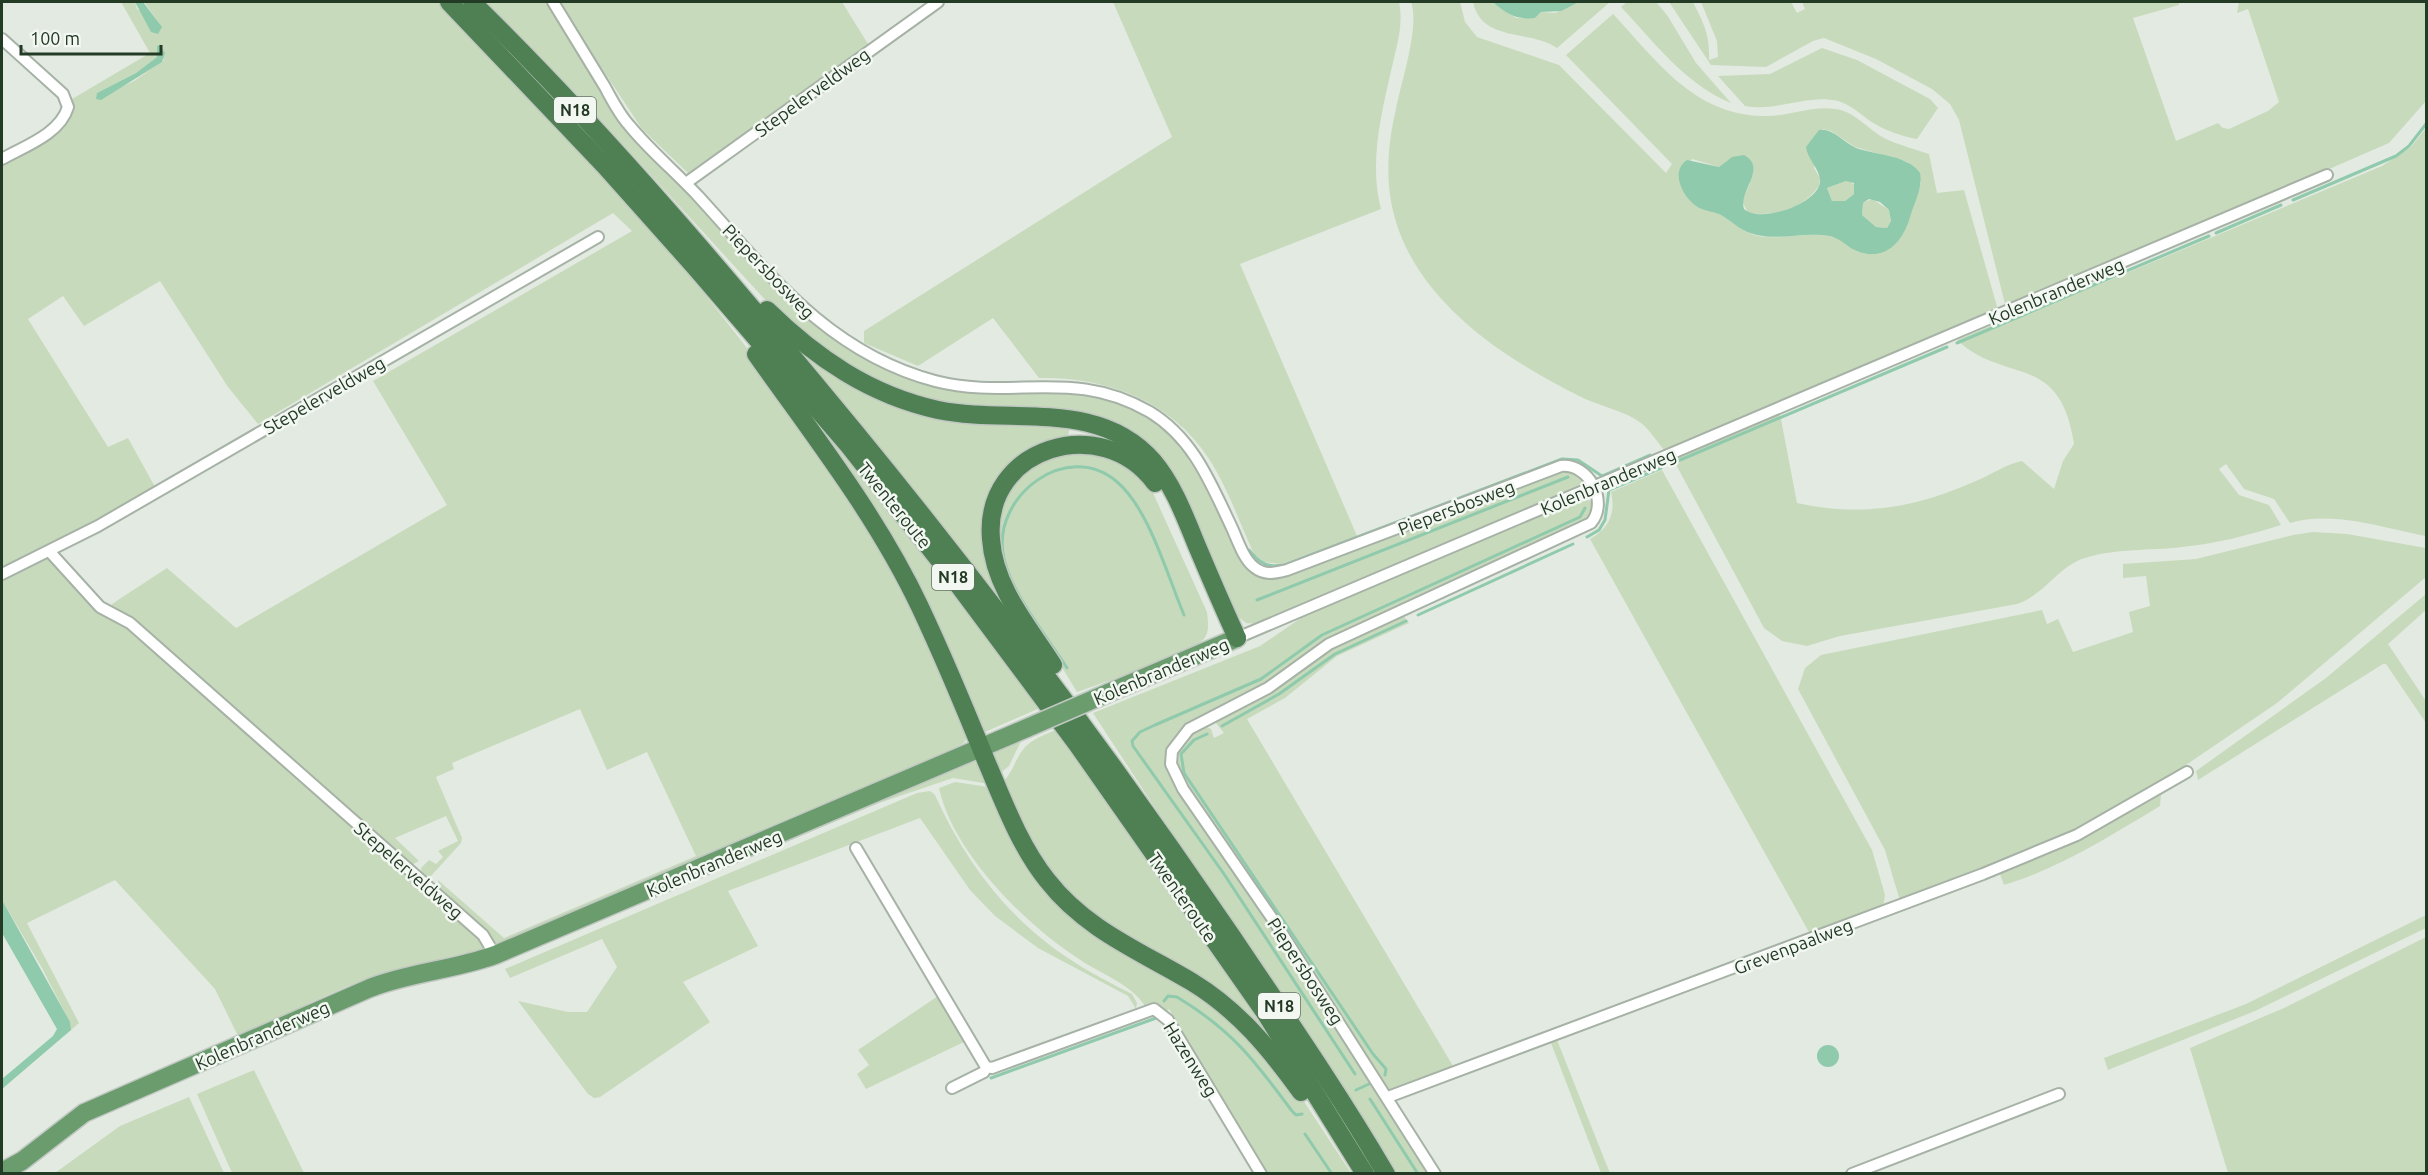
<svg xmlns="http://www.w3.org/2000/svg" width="2428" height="1175" font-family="Ubuntu,sans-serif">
  <rect width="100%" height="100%" fill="#e3eae2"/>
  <g fill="#c8dabc" fill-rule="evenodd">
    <path d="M 121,2 L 135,2 L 137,9 L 159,23 L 144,2 L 442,2 L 492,53 L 689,274 L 765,371 L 893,560 L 968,735 L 964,743 L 907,771 L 498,945 L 439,891 L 438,880 L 504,938 L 696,856 L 647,752 L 607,770 L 580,709 L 452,763 L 454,769 L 436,777 L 462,838 L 461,843 L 431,876 L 422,876 L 421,868 L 429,860 L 436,864 L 443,857 L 438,851 L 458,841 L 446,816 L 395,838 L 419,861 L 410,866 L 112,609 L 111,605 L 118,600 L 167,568 L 236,628 L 447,505 L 373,381 L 632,231 L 613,213 L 258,424 L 228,387 L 160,281 L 84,326 L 63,296 L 28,319 L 108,447 L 128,438 L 155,487 L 56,544 L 2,568 L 2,166 C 28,151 73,134 72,99 L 150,53 ZM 157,49 L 164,60 L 134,81 L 106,94 L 97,93 L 136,73 L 157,57 Z"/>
    <polygon points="483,2 546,2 620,122 791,302 820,328 858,354 928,382 1094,392 1139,410 1177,440 1201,471 1242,558 1262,575 1559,471 1571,469 1583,479 1582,483 1558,498 1258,624 1246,623 1236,615 1138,440 1010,411 930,402 870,383 793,330 581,99"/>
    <polygon points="558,2 842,2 868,44 688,173 642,129"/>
    <path d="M 1113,2 L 1399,2 C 1404,25 1396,48 1391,71 C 1381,115 1369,164 1381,209 L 1240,264 L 1357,536 L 1281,564 L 1264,562 L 1254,554 C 1239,522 1228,488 1209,459 C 1171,400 1106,377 1039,378 L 993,318 L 918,366 L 864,343 L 864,331 L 1172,137 Z"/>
    <path d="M 1411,2 L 1460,2 L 1465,22 L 1477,37 L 1559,65 L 1666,173 L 1672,164 L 1566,55 L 1613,14 C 1656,60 1694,115 1763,116 C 1787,117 1812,105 1835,109 C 1855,111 1868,130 1886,139 C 1899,145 1915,149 1929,154 L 1937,193 L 1964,190 L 1998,310 L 1665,451 C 1657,442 1650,430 1641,423 C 1624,410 1598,406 1579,396 C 1495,354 1398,289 1389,186 C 1387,160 1390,134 1396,109 C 1401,83 1420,26 1411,2 ZM 1822,129 L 1831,131 L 1855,147 L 1908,162 L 1921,183 L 1903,234 L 1852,248 C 1827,223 1789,242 1758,236 C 1742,232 1731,220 1717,213 C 1697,203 1686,204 1679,178 L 1692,159 L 1719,167 L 1728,160 L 1750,183 L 1742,201 L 1748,213 C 1774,217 1803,209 1819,186 L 1820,178 L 1814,168 Z"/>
    <path d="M 1473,2 L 1493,2 L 1516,18 L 1535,18 L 1541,12 L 1555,13 L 1579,2 L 1610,2 L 1557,48 C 1530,29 1482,43 1473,2 Z"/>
    <path d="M 1627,2 L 1656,2 L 1667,15 L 1696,63 L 1731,103 C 1685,84 1655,43 1621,7 Z"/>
    <path d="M 1669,2 L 1693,2 C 1704,24 1710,35 1709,60 L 1718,57 L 1717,41 L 1701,2 L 1791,2 L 1797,13 L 1805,9 L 1802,2 L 2179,2 L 2179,5 L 2133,18 L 2176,141 L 2218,123 L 2223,128 L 2229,129 L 2268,111 L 2279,102 L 2248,9 L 2237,13 L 2239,2 L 2426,2 L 2426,101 L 2389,143 L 2009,308 L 2005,304 L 1959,120 L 1950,104 L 1932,89 L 1876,59 L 1824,38 L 1813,41 L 1766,67 L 1711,65 Z"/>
    <path d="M 1822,48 L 1857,60 L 1930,99 L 1938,108 L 1917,139 C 1900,136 1884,130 1870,121 C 1859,113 1851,105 1838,101 C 1807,94 1777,112 1745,106 L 1718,76 L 1770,74 Z"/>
    <path d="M 2426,128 L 2426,536 C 2384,528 2332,510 2290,523 L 2274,499 L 2244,489 L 2226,464 L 2219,469 L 2239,495 L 2269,505 L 2281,525 C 2249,535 2215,544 2182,547 C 2150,551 2116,548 2085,558 C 2058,566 2046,594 2017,604 L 1840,636 L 1807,646 L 1782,641 L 1764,628 L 1673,459 L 1780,414 L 1797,503 C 1862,517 1915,508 1976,481 C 1991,475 2006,464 2022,461 L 2054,489 L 2063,461 L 2074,444 C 2060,351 2005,385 1957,340 L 2096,282 L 2098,285 L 2382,166 L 2411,147 Z"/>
    <polygon points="1849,180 1855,186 1854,194 1845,201 1832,201 1827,188"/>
    <polygon points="1872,199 1889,210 1891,221 1887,228 1876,227 1862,215 1863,203"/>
    <polygon points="791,343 852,383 1018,422 1070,428 1067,439 1060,441 993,502 1012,619"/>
    <polygon points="770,361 898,516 1042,707 985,732 980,731 928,615"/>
    <path d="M 1088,450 L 1131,470 L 1153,493 L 1207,612 C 1208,622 1210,631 1204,639 C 1191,653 1100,684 1077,692 L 1008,578 L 997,545 L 999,515 L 1010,489 L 1026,471 L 1042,459 Z"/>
    <path d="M 1662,470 L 1872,850 L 1885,895 L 1883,907 L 1810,934 L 1590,539 C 1609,528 1616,514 1611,492 Z"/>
    <polygon points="1583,498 1593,502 1595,507 1587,521 1400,609 1268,684 1193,722 1181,730 1172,742 1167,753 1170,776 1271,923 1430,1173 1394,1173 1093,713 1260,646 1314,609"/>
    <polygon points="2313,532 2347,534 2426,548 2426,577 2277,703 2161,782 2104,814 2020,856 1900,901 1885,850 1798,689 1805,668 1821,655 2042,610 2047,624 2058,619 2073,652 2133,632 2129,612 2150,606 2146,576 2123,578 2123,564 2196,559 2293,535"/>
    <polygon points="46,557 92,604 122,622 484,942 485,949 348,986 307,1004 284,1020 239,1038 215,989 115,880 27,923 79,1023 70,1031 65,1013 42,968 2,900 2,577"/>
    <polygon points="2426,594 2426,610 2388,644 2426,701 2426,723 2386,664 2383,664 2198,780 2196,771 2326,678"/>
    <path d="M 1403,615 L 1409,623 L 1337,656 L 1285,698 L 1247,719 L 1453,1066 L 1393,1091 L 1385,1088 L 1183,784 C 1181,778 1174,768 1174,762 C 1173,745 1193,732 1205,726 L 1211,729 L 1214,738 L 1224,733 L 1216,723 L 1218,718 L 1323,651 Z"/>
    <path d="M 1060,728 L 1258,1016 L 1316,1106 L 1255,1028 L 1131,946 L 1056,885 L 1000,784 C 1013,774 1013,763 1022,751 C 1030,739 1047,734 1060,728 Z"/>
    <polygon points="1023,737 1009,766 998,775 992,751"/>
    <polygon points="970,761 978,763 991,780 983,783 953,778 879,803 501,962"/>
    <path d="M 955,782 L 989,787 L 1044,880 L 1213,1000 L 1297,1091 L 1351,1173 L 1267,1173 L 1169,1009 L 1167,1011 L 1156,1005 L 1145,1006 C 1130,983 1102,975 1079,959 C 1025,924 953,853 939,788 Z"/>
    <path d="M 930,791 L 935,795 C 965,862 1009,920 1071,960 C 1090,973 1111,983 1132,994 L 1137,1003 L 1136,1009 L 1128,996 L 1038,948 L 995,916 L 970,890 L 920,818 L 728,891 L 758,946 L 683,982 L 710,1022 L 600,1097 L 594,1098 L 588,1094 L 518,1001 L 568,1012 L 587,1012 L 617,967 L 602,939 L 510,978 L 505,969 L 917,793 Z"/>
    <path d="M 2161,795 L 2160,806 C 2110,836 2060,868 2004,885 L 2000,874 L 2068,846 Z"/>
    <polygon points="2426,915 2426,928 2255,1011 2108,1070 2104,1058 2246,1004"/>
    <polygon points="2426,937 2426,1173 2228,1173 2190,1048 2284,1008"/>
    <polygon points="938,996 966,1041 866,1089 857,1074 869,1065 858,1050"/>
    <polygon points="1557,1040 1605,1161 1610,1173 1601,1173 1551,1043"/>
    <polygon points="254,1070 304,1173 232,1173 197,1094"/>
    <polygon points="189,1097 224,1173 55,1173 120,1126"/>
  </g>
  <g fill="#8fcaac" fill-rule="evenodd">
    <polygon points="135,2 143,2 162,27 158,34 151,32"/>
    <path d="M 1493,2 L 1579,2 L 1561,11 L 1541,12 L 1535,18 C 1517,20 1506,14 1493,2 Z"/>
    <polygon points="160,45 165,53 162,62 101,100 96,99 97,93 136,73 157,57 157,46"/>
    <path d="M 1819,130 C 1833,128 1843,142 1856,148 C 1875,155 1908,155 1920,173 C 1923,188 1914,203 1910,217 C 1903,242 1885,262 1857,251 C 1843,245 1841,236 1821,235 C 1799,233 1778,240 1757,235 C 1742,232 1734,223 1721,215 C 1713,211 1703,211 1696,206 C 1682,196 1670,171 1687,160 L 1719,167 L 1732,157 L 1744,155 C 1768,168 1738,191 1744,209 C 1760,224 1818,204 1820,182 C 1821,170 1807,159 1806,147 ZM 1846,181 L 1854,183 L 1854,194 L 1845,201 L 1832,201 L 1827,188 ZM 1869,199 L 1880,202 L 1889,210 L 1891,221 L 1887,228 L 1876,227 L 1862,215 L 1863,203 Z"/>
    <polygon points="2,900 70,1022 71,1030 2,1089 2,1079 53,1036 57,1029 2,933"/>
    <circle cx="1828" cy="1056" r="11"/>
  </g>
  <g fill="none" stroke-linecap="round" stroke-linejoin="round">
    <g stroke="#8fcaac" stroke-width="3">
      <polyline points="2293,200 2396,156 2409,146 2426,124"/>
      <polyline points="2216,233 2281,205"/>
      <polyline points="1957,343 2209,236"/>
      <polyline points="1673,463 1947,347"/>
      <polyline points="1587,537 1599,530 1605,520 1609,490 1661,468"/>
      <path d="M 1249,550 C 1259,563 1268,568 1284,565 L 1562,459 L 1578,460 L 1602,476 L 1650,455"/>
      <polyline points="1257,600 1568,477"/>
      <polyline points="1418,615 1573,544"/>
      <path d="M 1067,668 C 1047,636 1008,590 1003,553 C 994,495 1067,440 1116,481 C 1149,508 1167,575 1184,615"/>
      <polyline points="1222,726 1279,694 1335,654 1406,621"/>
      <polyline points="1207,734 1194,740 1181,754 1184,773 1373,1054 1386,1069 1385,1075"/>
      <path d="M 1164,1001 L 1168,996 L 1177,997 C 1232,1030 1255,1061 1292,1111 L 1296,1115 L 1302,1114"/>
      <polyline points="1355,1074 1224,874 1133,746 1132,741 1140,732 1155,725 1261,679 1322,635 1580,517 1585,508"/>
      <polyline points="991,1078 1156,1018"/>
      <polyline points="1356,1090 1369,1084"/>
      <polyline points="1370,1099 1418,1174"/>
      <polyline points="1305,1134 1332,1174"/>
    </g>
    <g stroke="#a6b2a6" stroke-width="14">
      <g id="minor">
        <path d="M 553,2 C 570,30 588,59 605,87 C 612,100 619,114 629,125 C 650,151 676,172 699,197 C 769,274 829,353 935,381 C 1013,401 1073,367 1150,412 C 1194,439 1211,484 1232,528 C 1238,541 1243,558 1254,567 C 1265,576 1275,573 1287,570 L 1561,466 C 1589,463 1609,502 1591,523 L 1329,644 L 1268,688 L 1189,729 L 1172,751 L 1171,764 L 1183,789 L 1276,924 L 1435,1174"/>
        <path d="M 2,39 L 63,94 L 68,107 C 60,134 25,146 2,159"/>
        <polyline points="686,183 938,2"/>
        <polyline points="50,552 100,607 130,623 483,935 495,955"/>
        <polyline points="2,574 98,526 598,237"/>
        <polyline points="1237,638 2327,175"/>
        <polyline points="856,848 986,1067 984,1072 952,1088"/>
        <polyline points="986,1067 992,1068 1154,1009 1168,1020 1261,1174"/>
        <polyline points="1388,1097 1983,874 2077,835 2187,772"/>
        <polyline points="1852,1174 2059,1094"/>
      </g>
    </g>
    <g stroke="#c1c8c2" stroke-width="21">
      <g id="primary">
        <polyline points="1108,693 1237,638"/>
        <path d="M 2,1172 L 22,1161 L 84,1113 L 370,988 C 411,972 454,970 495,955 L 1027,728"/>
      </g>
    </g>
    <g stroke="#c1c8c2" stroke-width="21">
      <g id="trunk">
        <polyline points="449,2 605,166 695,267 849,446 951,575 1077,744 1266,1014 1365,1174"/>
        <path d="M 472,2 C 609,136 733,284 855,432 C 988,594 1113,762 1231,935 C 1284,1014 1338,1092 1386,1174"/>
        <path d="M 767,310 C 816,358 870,395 938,410 C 1011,425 1098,398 1153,461 C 1174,486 1185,517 1197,546 C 1210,577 1223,607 1237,638"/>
        <path d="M 756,354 C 814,436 877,516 920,607 C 944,658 966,711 987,763 C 1004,803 1020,846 1047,880 C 1086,930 1140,951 1192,982 C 1238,1010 1270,1049 1301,1092"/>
        <path d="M 1053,665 C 1028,626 994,587 991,539 C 983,447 1102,411 1155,483"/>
      </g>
    </g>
    <use href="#minor" stroke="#fff" stroke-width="10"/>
    <use href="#primary" stroke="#6a9c6e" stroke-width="18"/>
    <use href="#trunk" stroke="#4e8053" stroke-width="18"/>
    <g stroke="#c1c8c2" stroke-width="21" stroke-linecap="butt">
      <polyline id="primary-bridge" points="1027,728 1108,693"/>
    </g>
    <use href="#primary-bridge" stroke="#6a9c6e" stroke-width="18"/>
  </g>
  <g text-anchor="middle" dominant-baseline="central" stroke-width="5" stroke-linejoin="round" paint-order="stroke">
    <g fill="#f3f7f2" stroke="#617362" stroke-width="1.5">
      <rect x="554" y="97" width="42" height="26" rx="4.5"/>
      <rect x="932" y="564" width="42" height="26" rx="4.5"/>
      <rect x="1258" y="993" width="42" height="26" rx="4.5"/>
    </g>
    <g font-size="16" font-weight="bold" fill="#233a25">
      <text x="575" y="110">N18</text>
      <text x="953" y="577">N18</text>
      <text x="1279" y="1006">N18</text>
    </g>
    <g font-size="18" fill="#233a25" stroke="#f3f7f2">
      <text transform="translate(812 92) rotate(-36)">Stepelerveldweg</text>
      <text transform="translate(769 271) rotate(46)">Piepersbosweg</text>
      <text transform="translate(2056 291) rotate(-23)">Kolenbranderweg</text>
      <text transform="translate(324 395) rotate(-30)">Stepelerveldweg</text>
      <text transform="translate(1608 481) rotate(-23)">Kolenbranderweg</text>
      <text transform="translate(895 505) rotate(51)">Twenteroute</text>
      <text transform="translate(1456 507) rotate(-21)">Piepersbosweg</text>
      <text transform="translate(1161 671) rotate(-23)">Kolenbranderweg</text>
      <text transform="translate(714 863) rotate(-23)">Kolenbranderweg</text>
      <text transform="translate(409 870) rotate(41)">Stepelerveldweg</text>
      <text transform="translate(1183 897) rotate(55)">Twenteroute</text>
      <text transform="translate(1793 946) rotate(-21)">Grevenpaalweg</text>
      <text transform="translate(1306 971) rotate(57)">Piepersbosweg</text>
      <text transform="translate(262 1035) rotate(-24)">Kolenbranderweg</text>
      <text transform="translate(1191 1059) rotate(58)">Hazenweg</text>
    </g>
  </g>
  <rect width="2428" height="1175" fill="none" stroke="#233a25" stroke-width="6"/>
  <path d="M21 45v9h140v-9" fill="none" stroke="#233a25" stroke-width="3"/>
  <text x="30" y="45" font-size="18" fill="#233a25" stroke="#f3f7f2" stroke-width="4.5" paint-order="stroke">100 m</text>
</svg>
